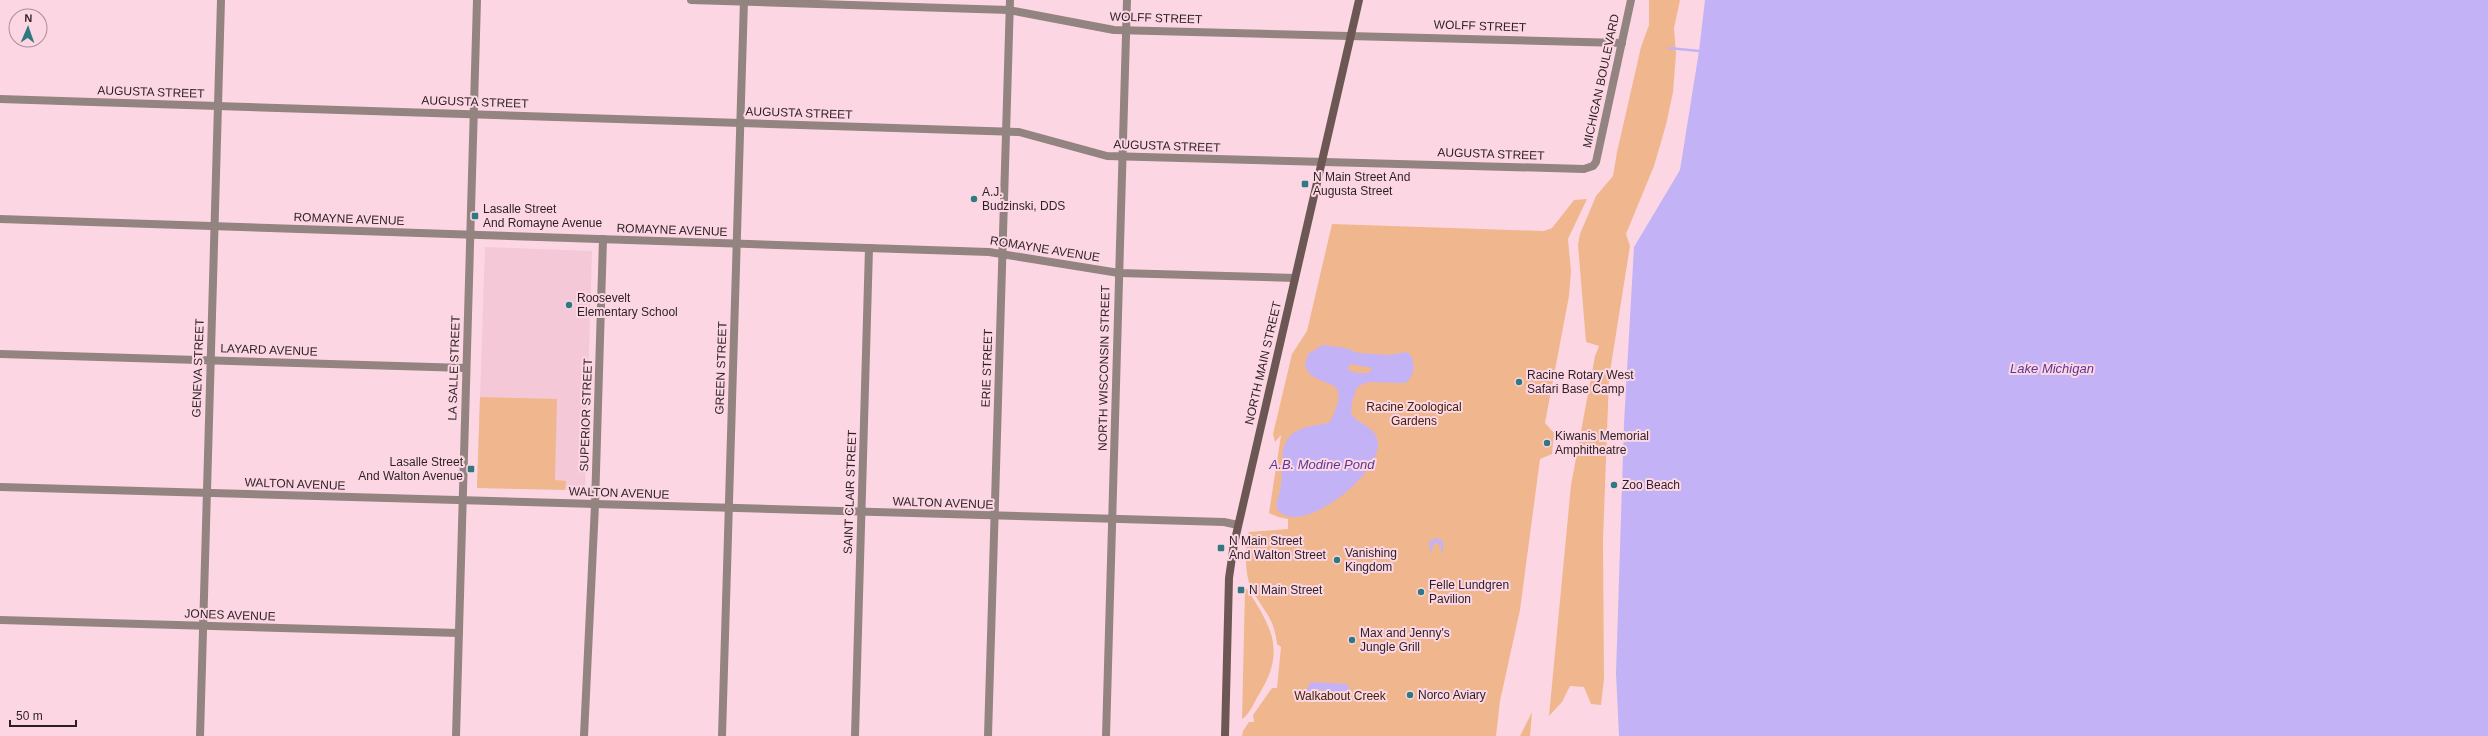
<svg xmlns="http://www.w3.org/2000/svg" width="2488" height="736" font-family="Helvetica,sans-serif">
  <rect width="100%" height="100%" fill="#fcd7e3"/>
  <polygon fill="#f4c8d6" points="485,247 592,251 585,490 477,488"/>
  <g fill="#f0b78e">
    <polygon points="1649,0 1680,0 1674,28 1676,54 1673,92 1666,125 1654,166 1626,234 1630,246 1609,378 1603,541 1604,679 1601,705 1591,704 1584,687 1570,686 1562,702 1549,716 1571,485 1595,356 1599,346 1586,342 1578,245 1580,234 1596,196 1613,176 1617,152 1641,47 1649,25"/>
    <path d="M 1587,199 L 1568,239 L 1571,271 L 1569,296 L 1545,423 L 1554,433 L 1552,454 L 1540,459 L 1520,610 L 1500,701 L 1496,736 L 1242,736 L 1243,731 L 1249,722 L 1254,722 L 1253,715 L 1272,688 L 1277,688 L 1281,647 L 1277,644 C 1274,617 1264,612 1252,590 C 1244,574 1245,549 1249,532 L 1288,529 L 1288,519 L 1278,517 L 1269,513 L 1281,435 L 1275,442 L 1273,434 L 1292,354 L 1307,331 L 1332,224 L 1544,231 L 1552,228 L 1574,200 Z"/>
    <polygon points="480,397 557,399 555,480 566,481 565,490 477,488"/>
    <path d="M 1245,589 L 1247,589 C 1273,629 1286,652 1258,696 C 1254,703 1249,715 1242,719 Z"/>
    <polygon points="1532,712 1530,736 1520,736"/>
  </g>
  <g fill="#c3b2f6" fill-rule="evenodd">
    <polygon points="1705,0 2488,0 2488,736 1619,736 1616,673 1624,423 1634,247 1680,170 1699,51"/>
    <path d="M 1323,345 L 1345,348 L 1359,353 L 1390,355 L 1406,352 L 1411,355 C 1415,366 1415,376 1405,383 L 1368,382 L 1357,387 L 1352,402 L 1351,413 C 1358,426 1377,425 1378,444 C 1379,476 1299,539 1277,509 C 1276,500 1280,494 1281,485 C 1284,467 1277,441 1297,431 C 1307,425 1319,426 1330,422 C 1356,370 1316,393 1305,366 L 1308,354 ZM 1351,364 L 1372,368 L 1369,373 L 1356,373 L 1347,369 Z"/>
    <polygon points="1436,538 1443,541 1443,552 1441,552 1441,547 1436,542 1432,547 1432,551 1430,551 1429,542"/>
    <polygon points="1311,682 1347,684 1350,691 1348,699 1338,699 1319,689 1312,694 1306,692"/>
  </g>
  <g fill="none" stroke-linecap="round" stroke-linejoin="round">
    <polyline stroke="#c3b2f6" stroke-width="2.5" points="1669,48 1699,51"/>
    <g stroke="#938381" stroke-width="8">
      <polyline points="691,0 1009,10 1114,30 1622,43"/>
      <polyline points="0,99 1019,132 1107,156 1584,169 1593,166 1596,162 1631,0"/>
      <polyline points="0,219 989,252 1119,273 1295,278"/>
      <polyline points="0,354 466,368"/>
      <polyline points="0,487 1224,522 1238,525"/>
      <polyline points="0,620 459,633"/>
      <polyline points="200,736 221,0"/>
      <polyline points="456,736 477,0"/>
      <polyline points="584,736 595,505 603,239"/>
      <polyline points="722,736 744,0"/>
      <polyline points="855,736 869,248"/>
      <polyline points="988,736 1010,0"/>
      <polyline points="1106,736 1127,0"/>
    </g>
    <polyline stroke="#6d5754" stroke-width="8" points="1225,736 1229,578 1234,544 1359,0"/>
  </g>
  <g fill="#317982" stroke="#fcd7e3" stroke-width="1.5">
    <rect x="1301" y="180" width="8" height="8" rx="2"/>
    <circle cx="974" cy="199" r="4"/>
    <rect x="471" y="212" width="8" height="8" rx="2"/>
    <circle cx="569" cy="305" r="4"/>
    <circle cx="1519" cy="382" r="4"/>
    <circle cx="1547" cy="443" r="4"/>
    <rect x="467" y="465" width="8" height="8" rx="2"/>
    <circle cx="1614" cy="485" r="4"/>
    <rect x="1217" y="544" width="8" height="8" rx="2"/>
    <circle cx="1337" cy="560" r="4"/>
    <rect x="1237" y="586" width="8" height="8" rx="2"/>
    <circle cx="1421" cy="592" r="4"/>
    <circle cx="1352" cy="640" r="4"/>
    <circle cx="1410" cy="695" r="4"/>
  </g>
  <g text-anchor="middle" dominant-baseline="central" stroke-width="4" stroke-linejoin="round" paint-order="stroke">
    <g font-size="12" fill="#2c1f24" stroke="#fcd7e3">
      <text transform="translate(1156 18) rotate(2)">WOLFF STREET</text>
      <text transform="translate(1480 26) rotate(2)">WOLFF STREET</text>
      <text transform="translate(1601 81) rotate(-78)">MICHIGAN BOULEVARD</text>
      <text transform="translate(151 92) rotate(2)">AUGUSTA STREET</text>
      <text transform="translate(475 102) rotate(2)">AUGUSTA STREET</text>
      <text transform="translate(799 113) rotate(2)">AUGUSTA STREET</text>
      <text transform="translate(1167 146) rotate(2)">AUGUSTA STREET</text>
      <text transform="translate(1491 154) rotate(2)">AUGUSTA STREET</text>
      <text transform="translate(349 219) rotate(2)">ROMAYNE AVENUE</text>
      <text transform="translate(672 230) rotate(2)">ROMAYNE AVENUE</text>
      <text transform="translate(1045 249) rotate(9)">ROMAYNE AVENUE</text>
      <text transform="translate(269 350) rotate(2)">LAYARD AVENUE</text>
      <text transform="translate(1263 363) rotate(-77)">NORTH MAIN STREET</text>
      <text transform="translate(198 368) rotate(-88)">GENEVA STREET</text>
      <text transform="translate(454 368) rotate(-88)">LA SALLE STREET</text>
      <text transform="translate(721 368) rotate(-88)">GREEN STREET</text>
      <text transform="translate(987 368) rotate(-88)">ERIE STREET</text>
      <text transform="translate(1104 368) rotate(-89)">NORTH WISCONSIN STREET</text>
      <text transform="translate(586 415) rotate(-88)">SUPERIOR STREET</text>
      <text transform="translate(295 484) rotate(2)">WALTON AVENUE</text>
      <text transform="translate(850 492) rotate(-88)">SAINT CLAIR STREET</text>
      <text transform="translate(619 493) rotate(2)">WALTON AVENUE</text>
      <text transform="translate(943 503) rotate(2)">WALTON AVENUE</text>
      <text transform="translate(230 615) rotate(2)">JONES AVENUE</text>
    </g>
    <g font-size="12" fill="#2c1f24" stroke="#fcd7e3" text-anchor="start">
      <text x="1313" y="177">N Main Street And<tspan x="1313" dy="14">Augusta Street</tspan></text>
      <text x="982" y="192">A.J.<tspan x="982" dy="14">Budzinski, DDS</tspan></text>
      <text x="483" y="209">Lasalle Street<tspan x="483" dy="14">And Romayne Avenue</tspan></text>
      <text x="577" y="298">Roosevelt<tspan x="577" dy="14">Elementary School</tspan></text>
      <text x="1527" y="375">Racine Rotary West<tspan x="1527" dy="14">Safari Base Camp</tspan></text>
      <text x="1555" y="436">Kiwanis Memorial<tspan x="1555" dy="14">Amphitheatre</tspan></text>
      <text x="463" y="462" text-anchor="end">Lasalle Street<tspan x="463" dy="14">And Walton Avenue</tspan></text>
      <text x="1622" y="485">Zoo Beach</text>
      <text x="1229" y="541">N Main Street<tspan x="1229" dy="14">And Walton Street</tspan></text>
      <text x="1345" y="553">Vanishing<tspan x="1345" dy="14">Kingdom</tspan></text>
      <text x="1429" y="585">Felle Lundgren<tspan x="1429" dy="14">Pavilion</tspan></text>
      <text x="1249" y="590">N Main Street</text>
      <text x="1360" y="633">Max and Jenny's<tspan x="1360" dy="14">Jungle Grill</tspan></text>
      <text x="1418" y="695">Norco Aviary</text>
    </g>
    <g font-size="12" fill="#422309" stroke="#fcd7e3">
      <text x="1414" y="407">Racine Zoological<tspan x="1414" dy="14">Gardens</tspan></text>
      <text x="1340" y="696">Walkabout Creek</text>
    </g>
    <g font-size="13" font-style="italic" fill="#5b3898" stroke="#fcd7e3">
      <text x="2052" y="368">Lake Michigan</text>
      <text x="1322" y="464">A.B. Modine Pond</text>
    </g>
  </g>
  <g transform="translate(28 28) rotate(2)"><circle r="19" fill="#fcd7e3" stroke="#a98d97"/>
  <path d="M0-3L7 15L0 10L-7 15Z" fill="#317982"/>
  <text y="-6" font-size="11" font-weight="bold" text-anchor="middle" fill="#2c1f24">N</text>
  </g>
  <path d="M10 720v6h66v-6" fill="none" stroke="#2c1f24" stroke-width="2"/>
  <text x="16" y="720" font-size="12" fill="#2c1f24" stroke="#fcd7e3" stroke-width="3" paint-order="stroke">50 m</text>
</svg>
